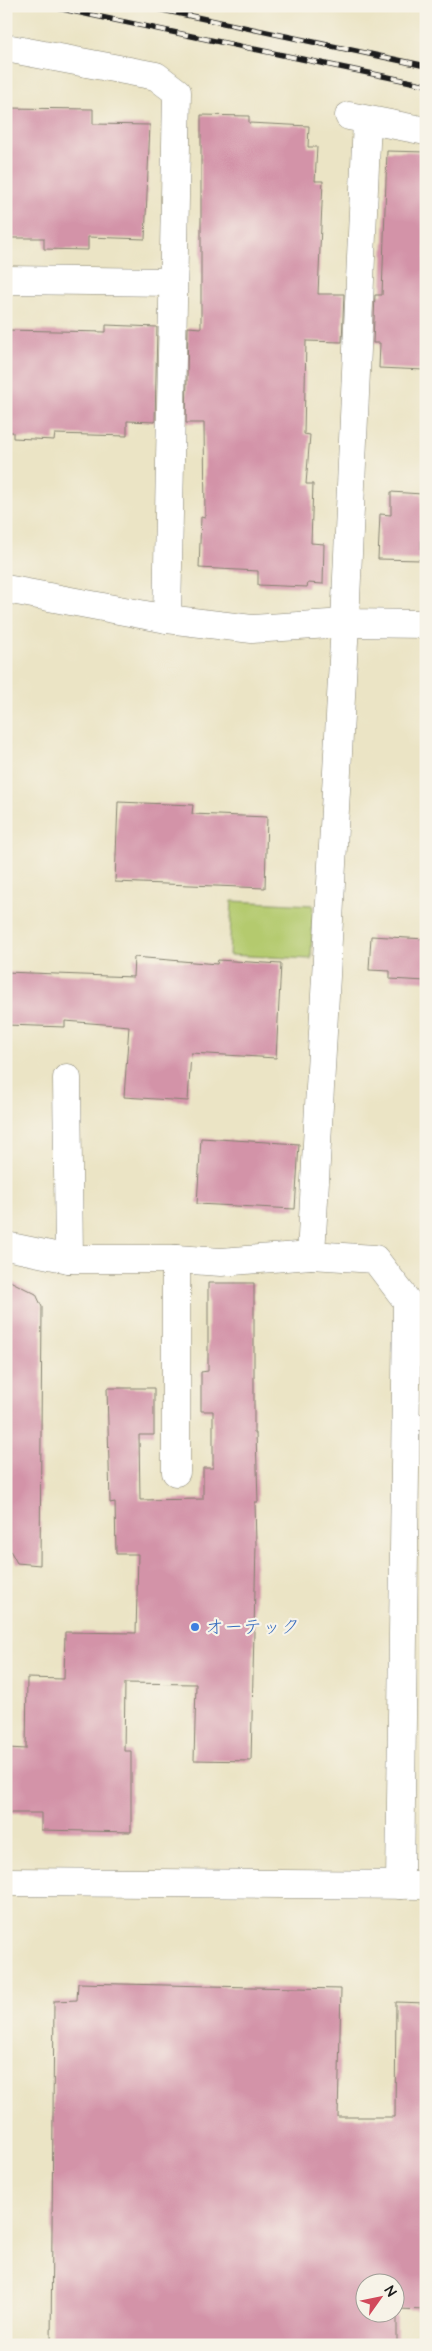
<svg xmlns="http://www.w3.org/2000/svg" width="432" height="2351" font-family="'Architects Daughter','Klee One',sans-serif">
  <rect width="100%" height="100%" fill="#f7f3e8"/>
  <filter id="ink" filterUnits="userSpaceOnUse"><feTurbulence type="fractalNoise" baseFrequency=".02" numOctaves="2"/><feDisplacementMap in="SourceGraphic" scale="10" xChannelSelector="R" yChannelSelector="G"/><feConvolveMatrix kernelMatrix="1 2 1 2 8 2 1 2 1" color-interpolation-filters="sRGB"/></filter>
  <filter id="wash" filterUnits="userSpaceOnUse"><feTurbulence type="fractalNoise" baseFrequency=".0096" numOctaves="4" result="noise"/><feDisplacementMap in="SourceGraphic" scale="20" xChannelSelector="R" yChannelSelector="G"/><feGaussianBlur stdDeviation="1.12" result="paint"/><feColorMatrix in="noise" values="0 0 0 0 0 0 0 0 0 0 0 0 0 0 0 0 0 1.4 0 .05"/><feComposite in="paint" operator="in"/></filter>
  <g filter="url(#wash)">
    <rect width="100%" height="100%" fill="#ebe4c5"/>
    <polygon fill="#b4ca6e" stroke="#687345" points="232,901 313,905 311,959 229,955"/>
    <g id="blocks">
      <g fill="#d393a8" fill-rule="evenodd">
        <polygon points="6,108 93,109 93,124 150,125 145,239 88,237 88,250 44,249 44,238 6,238"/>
        <polygon points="201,115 249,116 249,123 309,126 308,147 317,147 315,181 323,181 318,294 344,294 342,342 306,341 304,434 310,435 306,484 313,484 311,543 324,544 323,584 308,583 307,587 258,585 258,571 199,568 201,517 205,518 204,423 186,423 188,327 201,328"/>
        <polygon points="387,151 426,152 424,370 379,368 380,343 373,343 375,295 382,295"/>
        <polygon points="106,325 157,327 155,422 127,421 127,436 55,434 54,440 13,438 13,432 7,432 9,379 6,379 6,330 106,332"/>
        <polygon points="391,492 422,494 421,560 378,559 380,514 391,515"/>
        <polygon points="118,802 193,805 192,814 267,817 265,888 115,882"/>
        <polygon points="371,936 426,939 426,981 390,979 390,971 369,970"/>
        <polygon points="134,957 217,964 218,960 281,964 276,1058 191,1053 188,1101 124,1097 129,1026 65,1021 65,1027 6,1025 6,972 133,977"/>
        <polygon points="201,1138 299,1144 295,1209 197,1204"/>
        <polygon points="6,1279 36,1294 42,1307 40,1565 17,1563 6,1543"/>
        <polygon points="208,1283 254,1283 254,1433 256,1433 258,1502 255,1502 256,1544 251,1761 194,1760 196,1684 125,1683 124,1751 131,1751 131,1832 41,1830 41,1813 8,1813 8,1748 26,1749 27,1678 64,1679 65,1632 136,1633 138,1554 116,1554 115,1502 110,1503 107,1388 154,1388 154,1435 139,1435 140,1500 203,1499 203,1468 213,1468 213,1411 201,1411 201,1372 208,1371"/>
        <path d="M 78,1983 L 341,1989 L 338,2117 L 395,2117 L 396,2002 L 426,2003 L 426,2310 L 397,2309 L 397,2345 L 51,2345 L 54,2001 L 77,2000 ZM 364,2284 L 394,2284 L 394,2314 L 364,2314 Z"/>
      </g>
    </g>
  </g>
  <g filter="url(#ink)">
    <use href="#blocks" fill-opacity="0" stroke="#848070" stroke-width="1"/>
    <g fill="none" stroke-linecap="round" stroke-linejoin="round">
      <g stroke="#848070" stroke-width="18">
        <polyline id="lane" points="404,1422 426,1422"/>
      </g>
      <g stroke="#848070" stroke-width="29">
        <g id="street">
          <polyline points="6,48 156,76 177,92 167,619"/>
          <polyline points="349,116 426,131"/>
          <polyline points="367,120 345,623 426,624"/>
          <polyline points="6,280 173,282"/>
          <polyline points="6,589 167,619 252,629 345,623 311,1255 375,1259 407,1301 400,1885"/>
          <polyline points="67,1078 69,1259"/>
          <polyline points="6,1246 69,1259 176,1259 221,1262 311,1255"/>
          <polyline points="176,1259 176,1472"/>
        </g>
      </g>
      <g stroke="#848070" stroke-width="29">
        <polyline id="secondary" points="6,1882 426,1885"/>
      </g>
      <use href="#lane" stroke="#fff" stroke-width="16"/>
      <use href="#street" stroke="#fff" stroke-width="28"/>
      <use href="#secondary" stroke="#fff" stroke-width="28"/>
      <g stroke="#1c1c1c" stroke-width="5.5">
        <g id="rail">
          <polyline points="48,6 426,85"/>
          <polyline points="144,6 426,66"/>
        </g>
      </g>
      <use href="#rail" stroke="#f7f3e8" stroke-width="4" stroke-dasharray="11" stroke-linecap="butt"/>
    </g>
  </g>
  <circle fill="#3f7fe0" stroke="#f7f3e8" stroke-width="2" cx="195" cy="1627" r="5"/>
  <g text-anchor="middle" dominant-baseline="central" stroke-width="4.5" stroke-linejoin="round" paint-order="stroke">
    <g font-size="19" fill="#366cbe" stroke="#f7f3e8" text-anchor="start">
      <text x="205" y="1627">オーテック</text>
    </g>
  </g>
  <rect width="432" height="2351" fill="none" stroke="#f7f3e8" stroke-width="25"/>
  <g transform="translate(380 2298) rotate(57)"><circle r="24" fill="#f7f3e8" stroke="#9f9d96"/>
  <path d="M0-4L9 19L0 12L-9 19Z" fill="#d1495b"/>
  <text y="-8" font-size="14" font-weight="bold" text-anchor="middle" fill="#1c1c1c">N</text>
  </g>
</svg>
